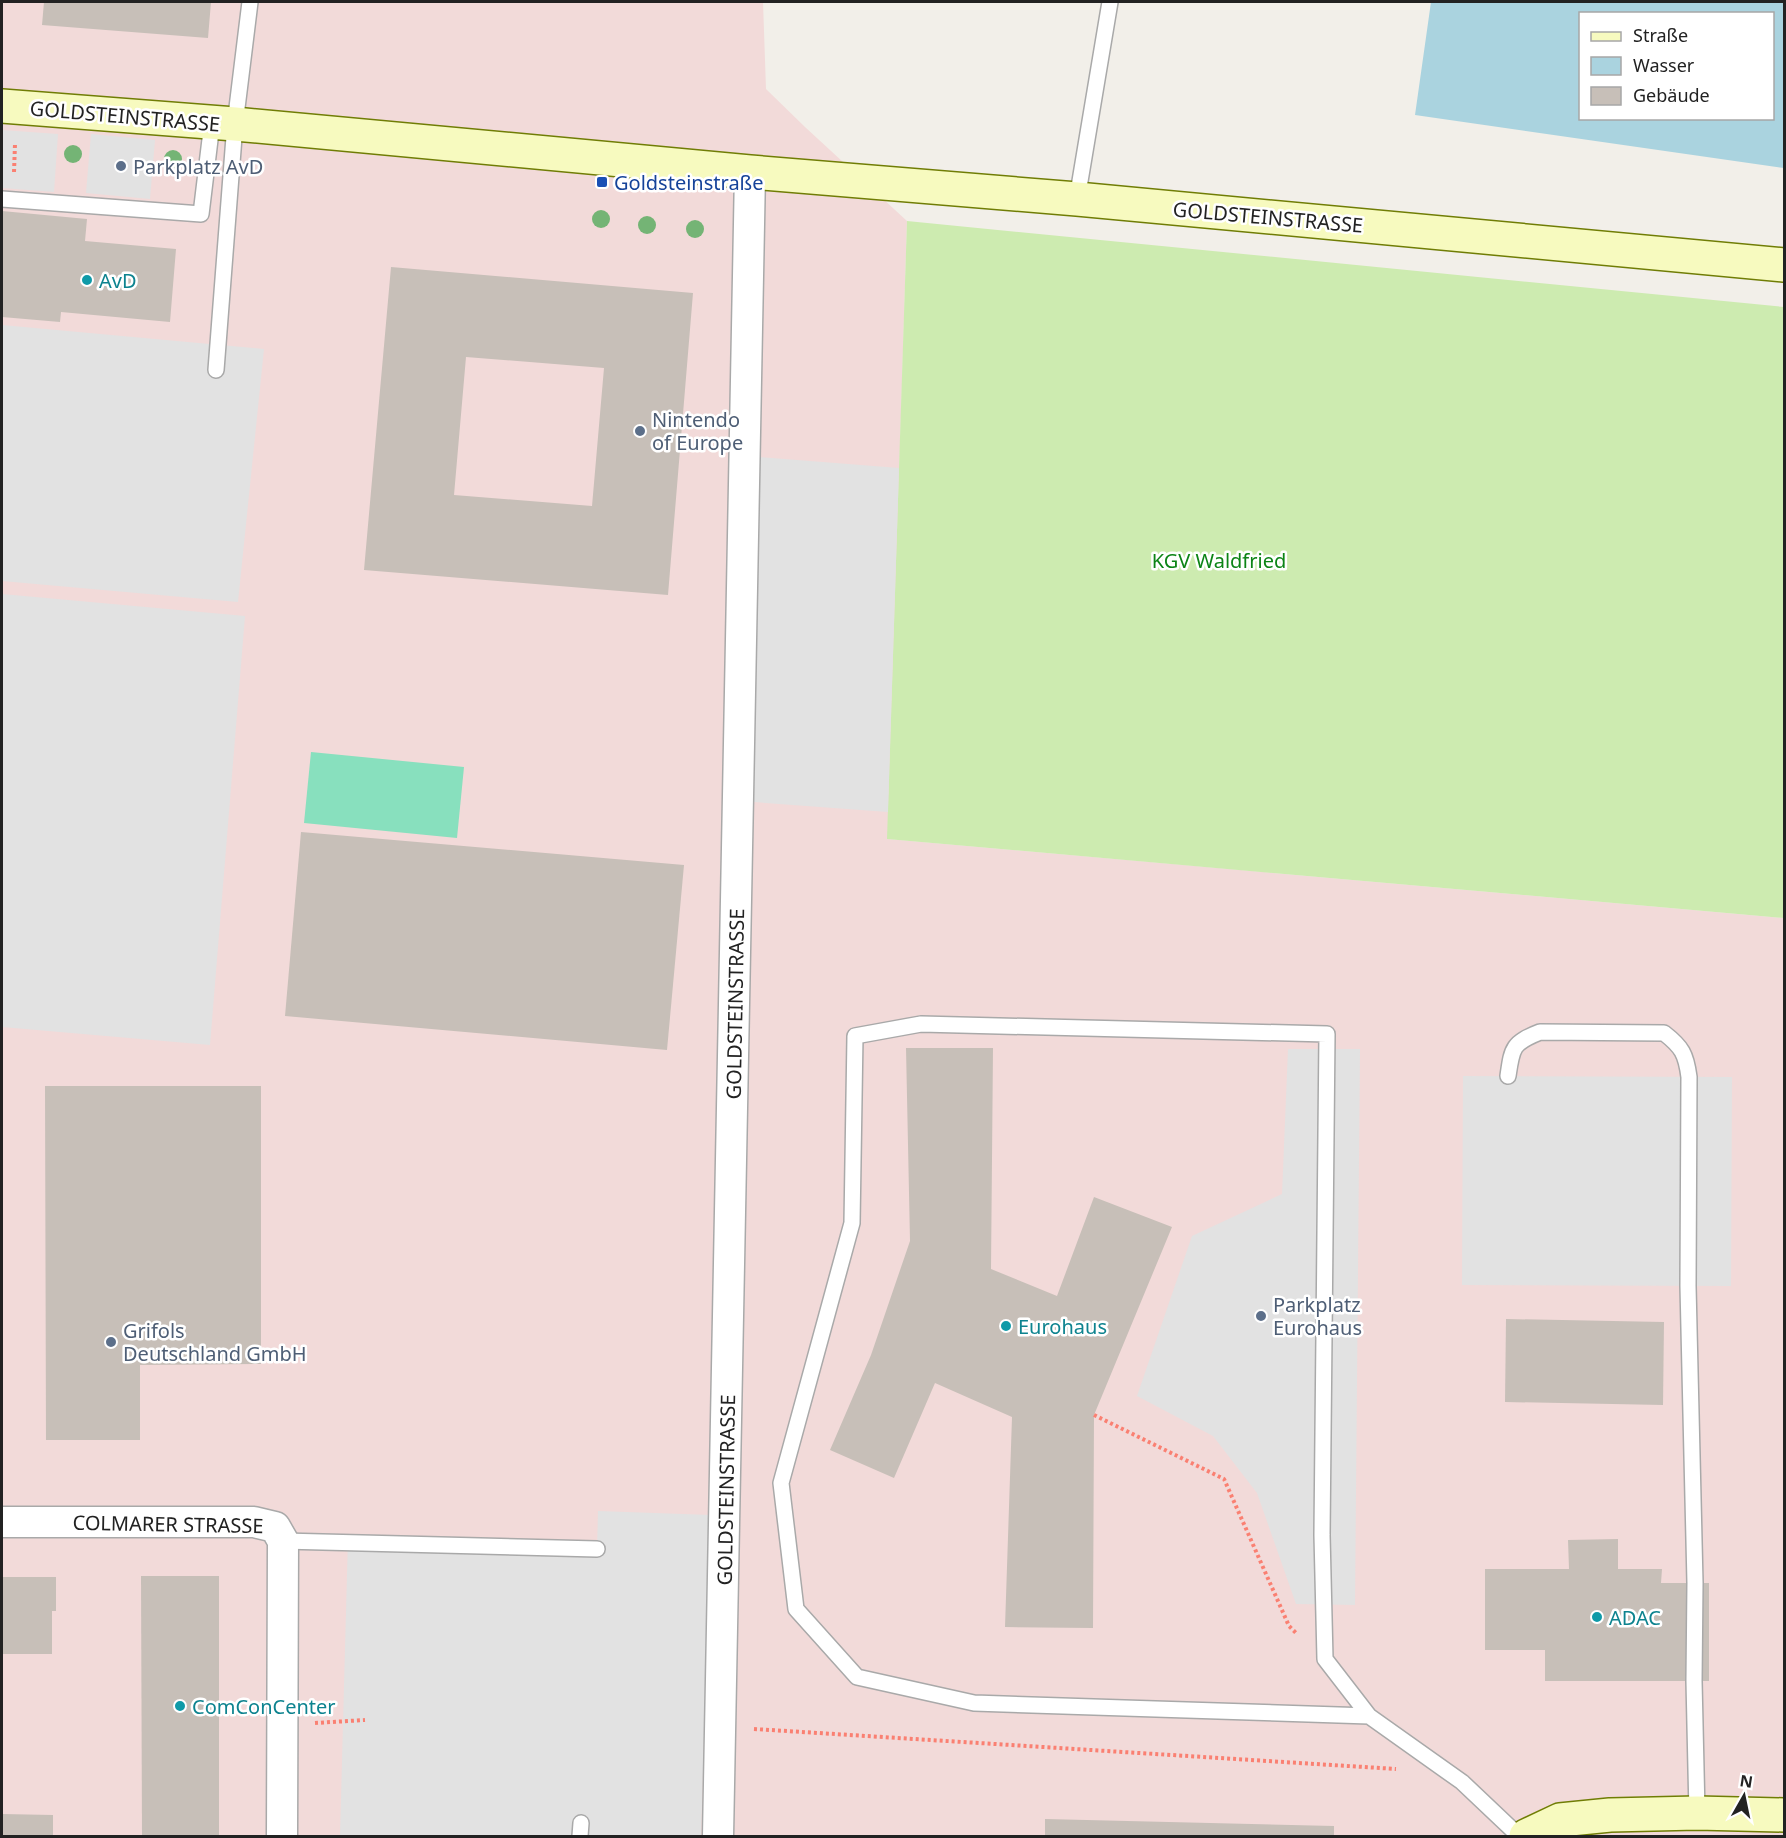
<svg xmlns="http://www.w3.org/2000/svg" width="1786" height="1838" font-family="'Noto Sans',sans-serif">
  <rect width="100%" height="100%" fill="#f2efe9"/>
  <polygon fill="#f2dad9" points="2,2 763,2 766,89 805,127 907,221 888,839 1784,918 1784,1836 2,1836"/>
  <polygon fill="#cdebb0" points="907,221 1784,307 1784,918 887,839"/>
  <polygon fill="#88e0be" points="311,752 464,767 457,838 304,823"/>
  <g fill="#e2e2e2">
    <polygon points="2,130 58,134 54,192 2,188"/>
    <polygon points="91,134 155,140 150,199 86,193"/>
    <polygon points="2,325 264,349 238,602 2,581"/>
    <polygon points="745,456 899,468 888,812 739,801"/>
    <polygon points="2,594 245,616 210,1045 2,1027"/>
    <polygon points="1288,1049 1360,1049 1355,1605 1296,1604 1257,1493 1213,1436 1137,1396 1192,1236 1282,1194"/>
    <polygon points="1463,1076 1732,1077 1731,1286 1462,1285"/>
    <polygon points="598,1511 711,1515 701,1836 340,1836 348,1537 597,1549"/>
  </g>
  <path fill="#aad3df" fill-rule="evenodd" d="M 1431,2 L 1784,2 L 1784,168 L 1415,115 ZM 1580,14 L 1772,14 L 1772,118 L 1580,118 Z"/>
  <g fill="#c7bfb8" fill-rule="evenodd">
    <polygon points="44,2 211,2 208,38 42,25"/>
    <polygon points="2,211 87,219 85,241 176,249 170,322 61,312 60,322 2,317"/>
    <path d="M 391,267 L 693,293 L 668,595 L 364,570 ZM 466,357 L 604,368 L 592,506 L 454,495 Z"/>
    <polygon points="301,832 684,865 667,1050 285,1016"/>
    <polygon points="906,1048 993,1048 991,1269 1057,1296 1094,1197 1172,1227 1094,1415 1093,1628 1005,1627 1012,1417 935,1383 894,1478 830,1450 871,1355 910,1241"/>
    <polygon points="45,1086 261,1086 261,1364 140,1365 140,1440 46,1440"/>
    <polygon points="1506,1319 1664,1322 1663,1405 1505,1402"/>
    <polygon points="1618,1539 1618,1569 1662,1569 1661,1583 1709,1583 1709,1681 1545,1681 1545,1650 1485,1650 1485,1569 1569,1569 1568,1540"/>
    <polygon points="141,1576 219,1576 219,1836 142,1836"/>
    <polygon points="2,1577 56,1577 56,1611 52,1611 52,1654 2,1654"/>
    <polygon points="2,1814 53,1815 53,1836 2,1836"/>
    <polygon points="1045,1819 1334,1826 1334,1836 1045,1836"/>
  </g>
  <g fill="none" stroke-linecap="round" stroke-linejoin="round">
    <g stroke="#a9a9a9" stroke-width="18">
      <g id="lane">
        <polyline points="2,199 201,214 212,123"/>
        <polyline points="1077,199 1110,2"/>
        <polyline points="216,370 235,124 250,2"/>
        <path d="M 1508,1076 C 1512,1048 1512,1043 1540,1032 L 1664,1033 C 1682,1047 1686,1054 1689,1077 L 1688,1286 L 1695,1583 L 1694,1681 L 1697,1813"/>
        <polyline points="283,1541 597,1549"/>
        <polyline points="1369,1716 974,1703 857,1677 796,1609 781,1483 852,1223 855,1036 921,1024 1327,1034 1322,1535 1325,1659 1369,1716 1462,1782 1519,1836"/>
        <polyline points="580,1836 581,1823"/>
      </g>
    </g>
    <g stroke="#a9a9a9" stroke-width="33">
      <g id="street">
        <polyline points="2,1522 254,1522 275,1527 283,1541 282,1836"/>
        <polyline points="718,1836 750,172"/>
      </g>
    </g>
    <g stroke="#707d05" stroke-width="36">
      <g id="secondary">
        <polyline points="2,106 235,124 750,172 1077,199 1784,265"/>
        <polyline points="1526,1836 1560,1820 1610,1815 1697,1813 1784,1815"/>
      </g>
    </g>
    <g stroke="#fa8072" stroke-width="4" stroke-dasharray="3 3" stroke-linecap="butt">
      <polyline points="14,172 15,144"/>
      <polyline points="1094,1415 1224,1479 1289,1626 1297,1634"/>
      <polyline points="315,1723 365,1720"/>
      <polyline points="754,1729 1396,1769"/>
    </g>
    <use href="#lane" stroke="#fff" stroke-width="15"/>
    <use href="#street" stroke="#fff" stroke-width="30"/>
    <use href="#secondary" stroke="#f7fabf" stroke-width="33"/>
  </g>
  <g fill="#74b475">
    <circle cx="73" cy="154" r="9"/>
    <circle cx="173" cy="159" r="9"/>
    <circle cx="601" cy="219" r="9"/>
    <circle cx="647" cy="225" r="9"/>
    <circle cx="695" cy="229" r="9"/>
  </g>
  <g fill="#5c6f8a" stroke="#fff" stroke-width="2">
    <circle cx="121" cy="166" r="6"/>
    <circle cx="640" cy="431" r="6"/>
    <circle cx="1261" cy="1316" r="6"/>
    <circle cx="111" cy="1342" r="6"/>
  </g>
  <rect fill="#1a4fb4" stroke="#fff" stroke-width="2" x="596" y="176" width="12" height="12" rx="3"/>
  <g fill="#0f9aa8" stroke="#fff" stroke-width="2">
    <circle cx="87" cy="280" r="6"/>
    <circle cx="1006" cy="1326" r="6"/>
    <circle cx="1597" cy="1617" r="6"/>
    <circle cx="180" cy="1706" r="6"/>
  </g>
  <g text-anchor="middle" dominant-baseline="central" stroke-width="5" stroke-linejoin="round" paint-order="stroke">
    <g font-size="20" fill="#222" stroke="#fff">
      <text transform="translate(125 116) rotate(5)">GOLDSTEINSTRASSE</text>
      <text transform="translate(1268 217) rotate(5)">GOLDSTEINSTRASSE</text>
      <text transform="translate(735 1004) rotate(-89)">GOLDSTEINSTRASSE</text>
      <text transform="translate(726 1490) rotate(-89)">GOLDSTEINSTRASSE</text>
      <text transform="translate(168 1524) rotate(1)">COLMARER STRASSE</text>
    </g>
    <g font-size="20" fill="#4e5e75" stroke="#fff" text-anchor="start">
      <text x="133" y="166">Parkplatz AvD</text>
      <text x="652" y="419">Nintendo<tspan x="652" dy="23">of Europe</tspan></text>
      <text x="1273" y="1304">Parkplatz<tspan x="1273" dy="23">Eurohaus</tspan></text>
      <text x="123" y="1330">Grifols<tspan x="123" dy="23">Deutschland GmbH</tspan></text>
    </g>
    <g font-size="20" fill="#164399" stroke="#fff" text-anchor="start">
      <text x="614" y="182">Goldsteinstraße</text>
    </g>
    <g font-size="20" fill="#0d838f" stroke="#fff" text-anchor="start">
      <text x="99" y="280">AvD</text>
      <text x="1018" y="1326">Eurohaus</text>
      <text x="1609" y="1617">ADAC</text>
      <text x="192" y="1706">ComConCenter</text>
    </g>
    <g font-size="20" fill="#0c8416" stroke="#fff">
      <text x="1219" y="560">KGV Waldfried</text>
    </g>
  </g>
  <rect width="1786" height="1838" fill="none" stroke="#222222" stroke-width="6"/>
  <rect x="1579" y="12" width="195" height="108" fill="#ffffff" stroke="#a7a7a7" stroke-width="1.5"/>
  <rect x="1591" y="32" width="30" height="9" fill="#f7fabf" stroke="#a7a7a7" stroke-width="1.5"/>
  <text x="1633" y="42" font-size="18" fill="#222222">Straße</text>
  <rect x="1591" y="57" width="30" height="18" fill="#aad3df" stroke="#a7a7a7" stroke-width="1.5"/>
  <text x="1633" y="72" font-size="18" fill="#222222">Wasser</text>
  <rect x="1591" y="87" width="30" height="18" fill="#c7bfb8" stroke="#a7a7a7" stroke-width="1.5"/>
  <text x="1633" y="102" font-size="18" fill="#222222">Gebäude</text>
  <g transform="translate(1744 1796) rotate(9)" stroke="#ffffff" stroke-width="4.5" paint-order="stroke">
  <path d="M0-4.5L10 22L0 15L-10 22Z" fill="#222222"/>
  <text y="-9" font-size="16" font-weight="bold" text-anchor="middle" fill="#222222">N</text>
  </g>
</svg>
